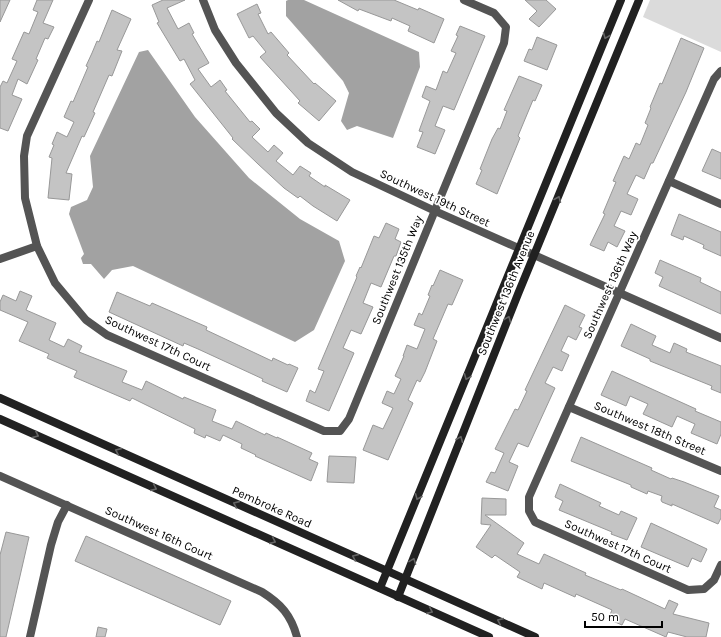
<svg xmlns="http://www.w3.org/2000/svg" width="721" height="637" font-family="Karla,sans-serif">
  <rect width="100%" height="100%" fill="#fff"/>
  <polygon fill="#dbdbdb" points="650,0 721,0 721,52 643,17"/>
  <g fill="#a2a2a2">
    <polygon points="288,0 304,0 419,52 420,67 393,138 357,126 347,130 341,121 349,93 343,81 286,16 286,1"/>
    <polygon points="148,50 195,117 249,178 300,219 339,241 345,261 314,330 295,342 133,266 112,270 104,279 91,264 83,264 81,258 84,254 69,214 71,207 87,200 93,187 90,156 139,52"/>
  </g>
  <g fill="#c4c4c4" stroke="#989898">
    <polygon points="0,0 10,0 0,22"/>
    <polygon points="37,0 53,0 43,23 54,27 48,39 45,38 36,59 38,60 27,84 18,79 12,95 22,99 8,131 0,128 0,87 3,81 7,83 17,61 12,59 24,32 29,34 38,12 33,10"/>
    <polygon points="163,0 185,0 167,8 178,29 189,23 194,33 192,34 209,63 198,69 211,87 220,80 227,90 225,91 250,122 252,121 260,129 252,137 268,152 274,145 283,153 276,161 293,175 300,166 311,173 309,176 325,187 325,185 350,200 337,221 313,206 300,196 298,198 284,188 258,164 232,139 233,138 190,84 195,80 184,59 180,61 157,23 159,22 152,5"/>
    <polygon points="338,0 394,0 418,10 419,8 444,19 434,43 408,31 410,26 392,18 391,21 359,9 358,11"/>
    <polygon points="525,0 546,0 556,9 539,27 529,19 537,11"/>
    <polygon points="257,4 261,13 258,14 268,34 271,32 289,53 287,55 314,84 315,83 336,101 319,121 298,103 300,101 260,57 266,52 253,36 249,38 237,14"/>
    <polygon points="112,10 131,19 117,50 122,51 112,76 109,75 93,112 95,113 84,137 82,136 66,173 72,174 69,200 48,198 52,158 49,157 54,145 52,144 57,132 67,137 74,122 64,117 71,101 73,102 88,67 86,66 92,53 97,41 99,42"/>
    <polygon points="460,26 485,36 454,110 443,106 435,126 445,130 435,154 417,147 423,132 419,131 430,101 422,97 426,86 436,90 443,71 447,73 456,53 451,51 458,36 456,35"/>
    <polygon points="537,37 557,45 547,70 524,61 529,49 532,50"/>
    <polygon points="681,38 704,48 686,92 653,163 651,163 644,179 636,175 627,194 638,199 631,215 621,211 614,226 625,231 617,247 608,242 604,251 590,245 605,214 603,213 616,182 613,181 624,156 629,159 636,143 640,145 648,125 645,123 651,108 650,107 660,83 662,84"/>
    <polygon points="519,76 542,85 535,101 533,100 518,136 520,138 497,194 476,184 482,170 480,169 492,139 498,128 500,129 507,111 504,110"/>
    <polygon points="712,149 721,153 721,179 702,171"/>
    <polygon points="679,214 721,232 721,256 703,248 704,245 684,236 683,240 671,235"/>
    <polygon points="386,223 399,229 395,239 401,242 396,256 394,256 381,287 371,283 363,303 373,307 361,334 351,330 343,348 354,353 329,411 306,401 310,390 315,393 324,371 318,369 357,277 356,276 360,267 361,268 374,236 379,238"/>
    <polygon points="660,260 701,278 700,282 721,292 721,314 659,286 663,277 655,273"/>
    <polygon points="440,270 463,280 452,305 448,304 433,339 437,341 425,372 420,382 417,380 408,400 413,403 388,460 363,450 373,425 383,429 393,408 382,403 387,391 394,394 401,379 395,376 404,356 403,356 407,345 417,349 425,329 414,325 419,313 422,315 430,296 428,295 432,285 433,286"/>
    <polygon points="20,291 32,296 26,310 56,323 49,340 64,347 68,339 82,346 79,352 127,371 122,382 142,390 146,381 183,399 184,397 216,410 212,421 232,429 236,421 265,435 266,433 277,438 277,437 312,453 309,459 318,463 311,481 255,456 256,455 241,448 242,444 223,435 220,441 206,435 205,438 194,433 195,429 132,398 130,401 74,377 77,371 47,358 49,354 19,341 28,322 0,310 0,302 3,295 16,301"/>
    <polygon points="117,292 150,306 152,303 207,327 206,330 272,361 273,358 288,365 289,364 298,368 287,392 262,381 263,379 198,349 184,343 183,346 109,312"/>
    <polygon points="565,305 585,315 579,327 582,328 576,340 568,336 561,351 569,355 562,371 553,367 545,383 555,388 528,447 518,443 509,462 518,466 508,491 486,482 491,472 495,473 504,453 495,449 515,409 518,410 527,391 525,390"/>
    <polygon points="631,324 656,336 652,345 670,353 674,343 687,349 686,352 721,366 721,393 711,389 712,386 650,361 650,359 621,346"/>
    <polygon points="612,371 696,409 695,411 721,422 721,434 717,444 691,433 695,424 677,416 672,427 643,414 648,404 630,396 626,406 601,395"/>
    <polygon points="581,437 652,468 651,470 671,479 672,478 684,482 719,496 714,507 721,510 721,518 718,524 672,504 672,506 662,502 661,500 662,496 648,491 647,494 631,487 631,485 571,461"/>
    <polygon points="329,456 356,457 354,483 327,482"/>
    <polygon points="560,484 601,503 599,506 619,515 621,511 637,518 627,540 611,534 612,532 559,510 563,501 555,497"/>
    <polygon points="482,498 506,499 506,515 485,515 524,543 517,554 539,564 544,554 586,573 585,575 621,590 622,589 665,609 669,600 678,604 673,614 709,623 706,637 687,637 668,632 666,637 625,619 622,625 608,619 612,610 576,594 575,597 544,583 542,589 517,577 520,572 495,555 492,558 476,547 491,525 481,524"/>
    <polygon points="651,523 707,549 701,562 692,558 688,567 641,547"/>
    <polygon points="6,532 29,537 6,637 0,637 0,555"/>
    <polygon points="86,536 231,601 220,625 75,561"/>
    <polygon points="98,627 107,629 105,637 96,637"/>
  </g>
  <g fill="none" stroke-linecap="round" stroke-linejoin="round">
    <g stroke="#545454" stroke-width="8">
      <polyline points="203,0 215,30 236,63 276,113 308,143 352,172 435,211 721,338"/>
      <polyline points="721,71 714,79 529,497 529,511 535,522 688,590 704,589 714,580 721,565"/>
      <polyline points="669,181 721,204"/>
      <polyline points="37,246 25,198 24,156 27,136 89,0"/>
      <polyline points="0,259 37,246 55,283 86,320 107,335 324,431 340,431 349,419 504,43 506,27 494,13 464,0"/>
      <polyline points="569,407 721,471"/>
      <path d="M 0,476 L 262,592 C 281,604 291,615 297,637"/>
      <polyline points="30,637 51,545 58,522 67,505"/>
    </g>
    <g stroke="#212121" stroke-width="8">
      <polyline points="0,398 535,637"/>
      <polyline points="0,419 489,637"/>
      <polyline points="380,588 621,0"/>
      <polyline points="398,597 518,294 639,0"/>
    </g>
  </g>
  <defs><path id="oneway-chevron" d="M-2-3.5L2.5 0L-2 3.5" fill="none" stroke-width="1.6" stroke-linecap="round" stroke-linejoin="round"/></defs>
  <g stroke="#646464">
    <use href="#oneway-chevron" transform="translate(606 36) rotate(112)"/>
    <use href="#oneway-chevron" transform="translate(558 199) rotate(-67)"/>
    <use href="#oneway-chevron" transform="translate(508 319) rotate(-68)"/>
    <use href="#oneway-chevron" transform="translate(467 377) rotate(112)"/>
    <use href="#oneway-chevron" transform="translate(36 435) rotate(24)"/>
    <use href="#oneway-chevron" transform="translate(460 439) rotate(-68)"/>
    <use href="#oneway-chevron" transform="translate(118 451) rotate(-156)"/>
    <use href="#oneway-chevron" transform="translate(154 488) rotate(24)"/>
    <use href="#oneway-chevron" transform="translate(418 497) rotate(113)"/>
    <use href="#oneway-chevron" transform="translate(236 504) rotate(-156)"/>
    <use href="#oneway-chevron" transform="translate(273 541) rotate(24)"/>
    <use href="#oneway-chevron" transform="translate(355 557) rotate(-156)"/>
    <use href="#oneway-chevron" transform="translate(413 561) rotate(-69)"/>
    <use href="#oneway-chevron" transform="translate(430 611) rotate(24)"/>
    <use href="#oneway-chevron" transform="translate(500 621) rotate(-156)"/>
  </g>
  <g text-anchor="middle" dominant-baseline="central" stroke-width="3.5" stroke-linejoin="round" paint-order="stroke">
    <g font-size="12" fill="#000" stroke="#fff">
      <text transform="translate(435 198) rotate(25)">Southwest 19th Street</text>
      <text transform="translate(397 270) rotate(-68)">Southwest 135th Way</text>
      <text transform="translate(610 285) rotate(-66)">Southwest 136th Way</text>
      <text transform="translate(506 293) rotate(-68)">Southwest 136th Avenue</text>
      <text transform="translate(158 343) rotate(25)">Southwest 17th Court</text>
      <text transform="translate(650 428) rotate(23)">Southwest 18th Street</text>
      <text transform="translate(272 507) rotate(24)">Pembroke Road</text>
      <text transform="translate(159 533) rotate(24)">Southwest 16th Court</text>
      <text transform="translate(618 546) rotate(24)">Southwest 17th Court</text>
    </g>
  </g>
  <path d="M585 621v6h77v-6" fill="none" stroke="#000000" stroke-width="2"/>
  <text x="591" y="621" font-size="12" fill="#000000" stroke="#ffffff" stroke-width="3" paint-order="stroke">50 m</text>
</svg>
